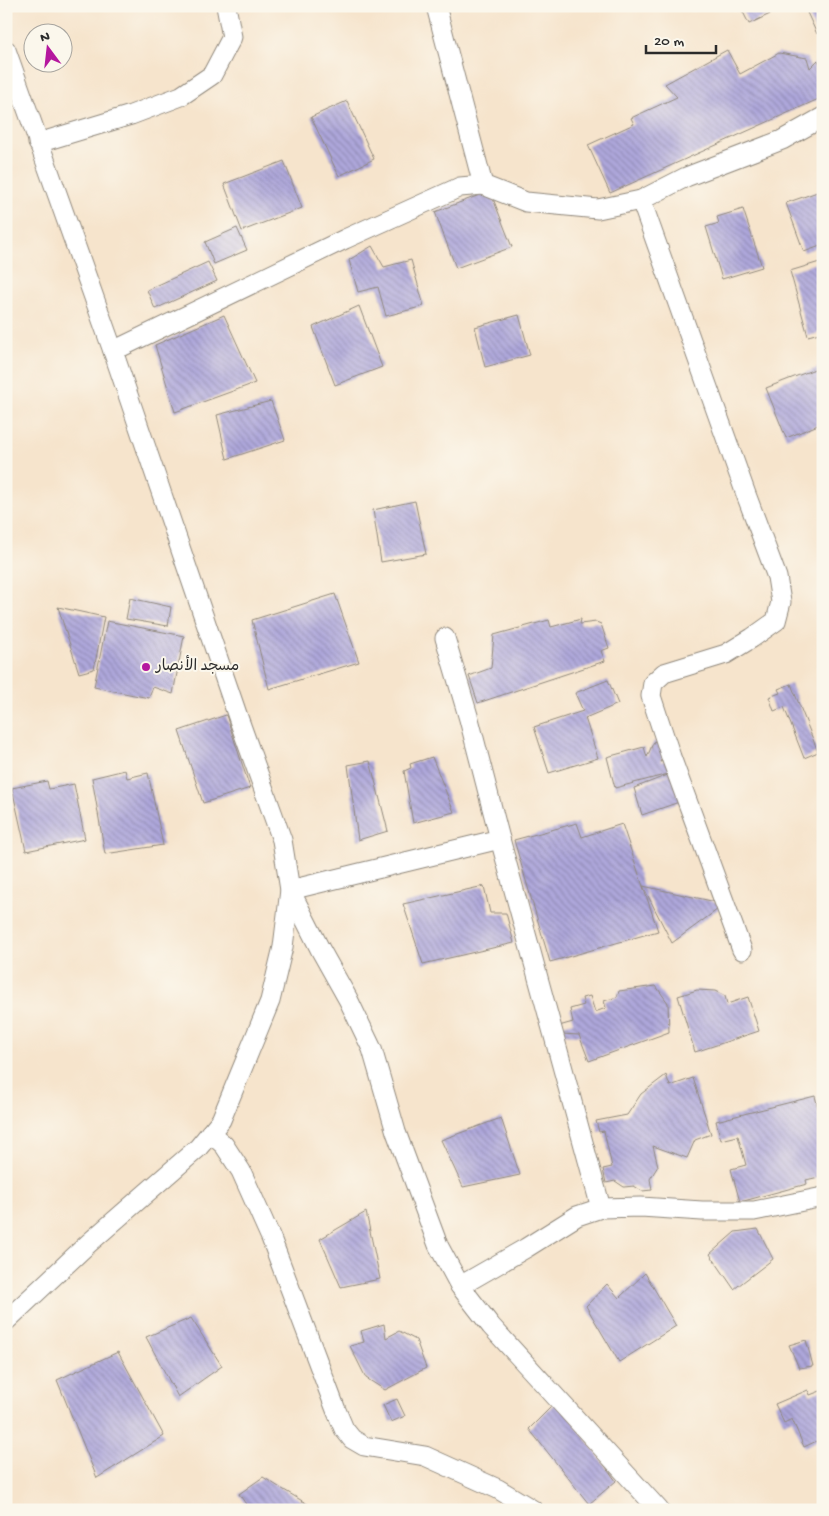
<svg xmlns="http://www.w3.org/2000/svg" width="829" height="1516" font-family="'Gochi Hand','Playpen Sans Arabic',sans-serif">
  <defs>
    <pattern id="building-back-hatch" width="6" height="6" patternUnits="userSpaceOnUse" patternTransform="scale(1.25)"><rect width="6" height="6" fill="#aea7db"/><path d="M-1 5l2 2M0 0l6 6M5-1l2 2" fill="none" stroke="#8e88b2"/></pattern>
  </defs>
  <rect width="100%" height="100%" fill="#fbf7ec"/>
  <filter id="ink" filterUnits="userSpaceOnUse"><feTurbulence type="fractalNoise" baseFrequency=".02" numOctaves="2"/><feDisplacementMap in="SourceGraphic" scale="10" xChannelSelector="R" yChannelSelector="G"/><feConvolveMatrix kernelMatrix="1 2 1 2 8 2 1 2 1" color-interpolation-filters="sRGB"/></filter>
  <filter id="wash" filterUnits="userSpaceOnUse"><feTurbulence type="fractalNoise" baseFrequency=".0096" numOctaves="4" result="noise"/><feDisplacementMap in="SourceGraphic" scale="20" xChannelSelector="R" yChannelSelector="G"/><feGaussianBlur stdDeviation="1.12" result="paint"/><feColorMatrix in="noise" values="0 0 0 0 0 0 0 0 0 0 0 0 0 0 0 0 0 1.4 0 .05"/><feComposite in="paint" operator="in"/></filter>
  <g filter="url(#wash)">
    <rect width="100%" height="100%" fill="#f6e4cc"/>
    <g id="blocks">
      <g fill="url(#building-back-hatch)">
        <polygon points="740,6 787,6 749,24"/>
        <polygon points="804,6 823,6 823,31 817,34"/>
        <polygon points="727,50 740,74 779,53 807,58 810,68 818,60 823,72 823,97 610,193 588,145 634,124 631,118 677,97 665,84"/>
        <polygon points="347,101 374,159 339,176 311,117"/>
        <polygon points="284,161 302,208 242,231 224,184"/>
        <polygon points="823,190 823,245 804,252 786,203"/>
        <polygon points="490,191 512,247 456,268 435,212"/>
        <polygon points="743,209 762,267 722,279 706,227 719,223 717,217"/>
        <polygon points="237,228 247,250 214,264 205,242"/>
        <polygon points="372,246 384,267 411,260 424,306 386,316 378,287 358,292 349,260"/>
        <polygon points="823,261 823,332 808,336 790,271"/>
        <polygon points="208,262 217,281 155,309 147,290"/>
        <polygon points="359,306 382,367 335,385 313,327"/>
        <polygon points="224,315 255,383 175,412 155,345"/>
        <polygon points="519,315 530,355 485,367 475,327"/>
        <polygon points="820,367 823,374 823,423 786,438 766,388"/>
        <polygon points="271,401 285,440 227,459 217,415"/>
        <polygon points="415,501 426,554 381,562 373,510"/>
        <polygon points="335,594 359,662 269,689 252,620"/>
        <polygon points="130,598 171,607 168,626 126,619"/>
        <polygon points="58,607 104,617 94,669 79,673"/>
        <polygon points="581,619 580,624 596,622 601,624 609,648 601,651 605,661 478,703 469,676 491,668 494,635 549,620 551,627"/>
        <polygon points="107,621 184,636 173,694 153,687 149,698 94,687"/>
        <polygon points="608,680 618,704 585,718 598,758 549,773 534,727 583,711 575,693"/>
        <polygon points="791,684 818,752 804,758 784,707 774,711 769,697 780,693 778,689"/>
        <polygon points="226,715 250,788 203,803 179,731"/>
        <polygon points="654,741 667,748 660,762 669,760 672,773 615,788 607,757 644,747 647,757"/>
        <polygon points="432,757 454,812 413,823 404,771 411,768 410,764"/>
        <polygon points="370,761 388,831 358,840 348,765"/>
        <polygon points="125,770 127,778 148,773 163,845 105,854 92,778"/>
        <polygon points="673,773 682,801 642,815 634,788"/>
        <polygon points="47,781 49,789 74,784 85,839 26,851 12,788"/>
        <polygon points="577,823 582,837 622,824 658,931 550,962 514,840"/>
        <polygon points="484,886 490,913 506,913 514,943 423,964 403,904"/>
        <polygon points="643,886 725,904 672,943"/>
        <polygon points="656,986 668,1003 669,1032 589,1061 579,1035 561,1034 559,1026 573,1022 570,1009 584,1005 582,998 590,996 595,1012 606,1008 604,1001 617,997 619,991"/>
        <polygon points="697,990 715,991 725,996 727,1004 748,997 759,1031 695,1052 678,996"/>
        <polygon points="666,1075 670,1086 693,1078 711,1134 695,1140 687,1158 653,1146 658,1166 650,1179 652,1190 642,1191 634,1186 624,1187 615,1181 606,1183 603,1169 612,1167 604,1131 599,1132 596,1121 627,1115 641,1094"/>
        <polygon points="815,1096 823,1127 823,1176 806,1180 807,1184 740,1202 731,1169 746,1165 738,1136 721,1140 716,1121"/>
        <polygon points="501,1118 520,1175 463,1187 441,1140"/>
        <polygon points="366,1212 380,1279 341,1287 320,1239"/>
        <polygon points="758,1229 773,1259 734,1289 710,1254 735,1232"/>
        <polygon points="645,1273 676,1326 619,1362 586,1306 607,1284 619,1298"/>
        <polygon points="191,1318 222,1366 178,1397 146,1337"/>
        <polygon points="384,1324 386,1338 399,1331 416,1340 426,1368 385,1390 366,1378 350,1346 364,1342 361,1331"/>
        <polygon points="806,1340 813,1366 799,1368 789,1345"/>
        <polygon points="118,1352 164,1436 97,1478 57,1380"/>
        <polygon points="808,1390 810,1395 823,1390 823,1438 804,1447 792,1419 784,1423 775,1404"/>
        <polygon points="397,1399 405,1416 391,1422 383,1405"/>
        <polygon points="558,1400 616,1481 589,1504 529,1429"/>
        <polygon points="263,1477 279,1487 309,1505 306,1510 250,1510 239,1494"/>
      </g>
    </g>
  </g>
  <g filter="url(#ink)">
    <use href="#blocks" fill-opacity="0" stroke="#90887c" stroke-width="1"/>
    <g fill="none" stroke-linecap="round" stroke-linejoin="round">
      <g stroke="#90887c" stroke-width="21">
        <g id="minor">
          <polyline points="436,6 483,185"/>
          <polyline points="6,50 113,351 239,720 282,840 290,890 283,947 270,1001 221,1120 198,1148 89,1243 6,1321"/>
          <polyline points="38,143 131,115 181,96 212,75 232,37 226,6"/>
          <polyline points="641,200 747,497 777,577 781,602 776,621 752,638 726,654 664,673 653,683 651,696 671,757 742,950"/>
          <polyline points="113,351 345,239 460,187 483,185 526,202 598,209 641,200 686,177 782,140 823,117"/>
          <polyline points="445,638 469,719 500,839 290,890 320,949 348,999 372,1049 396,1132 438,1245 460,1286 491,1326 659,1510"/>
          <polyline points="500,839 601,1208"/>
          <polyline points="210,1133 224,1145 241,1171 271,1238 336,1410 344,1429 352,1439 364,1446 425,1456 498,1489 533,1510"/>
          <polyline points="460,1286 526,1248 577,1216 601,1208 641,1207 702,1211 754,1211 823,1197"/>
        </g>
      </g>
      <use href="#minor" stroke="#fff" stroke-width="19"/>
    </g>
  </g>
  <circle fill="#b5179e" stroke="#fbf7ec" stroke-width="2" cx="146" cy="667" r="5"/>
  <g text-anchor="middle" dominant-baseline="central" stroke-width="4" stroke-linejoin="round" paint-order="stroke">
    <g font-size="15" fill="#2b2b2b" stroke="#fbf7ec" text-anchor="start">
      <text x="156" y="667">مسجد الأنصار</text>
    </g>
  </g>
  <rect width="829" height="1516" fill="none" stroke="#fbf7ec" stroke-width="25"/>
  <g transform="translate(48 48) rotate(345)"><circle r="24" fill="#fbf7ec" stroke="#a8a59f"/>
  <path d="M0-4L9 19L0 12L-9 19Z" fill="#b5179e"/>
  <text y="-8" font-size="14" font-weight="bold" text-anchor="middle" fill="#2b2b2b">N</text>
  </g>
  <path d="M646 45v8h70v-8" fill="none" stroke="#2b2b2b" stroke-width="2.5"/>
  <text x="654" y="45" font-size="15" fill="#2b2b2b" stroke="#fbf7ec" stroke-width="4" paint-order="stroke">20 m</text>
</svg>
